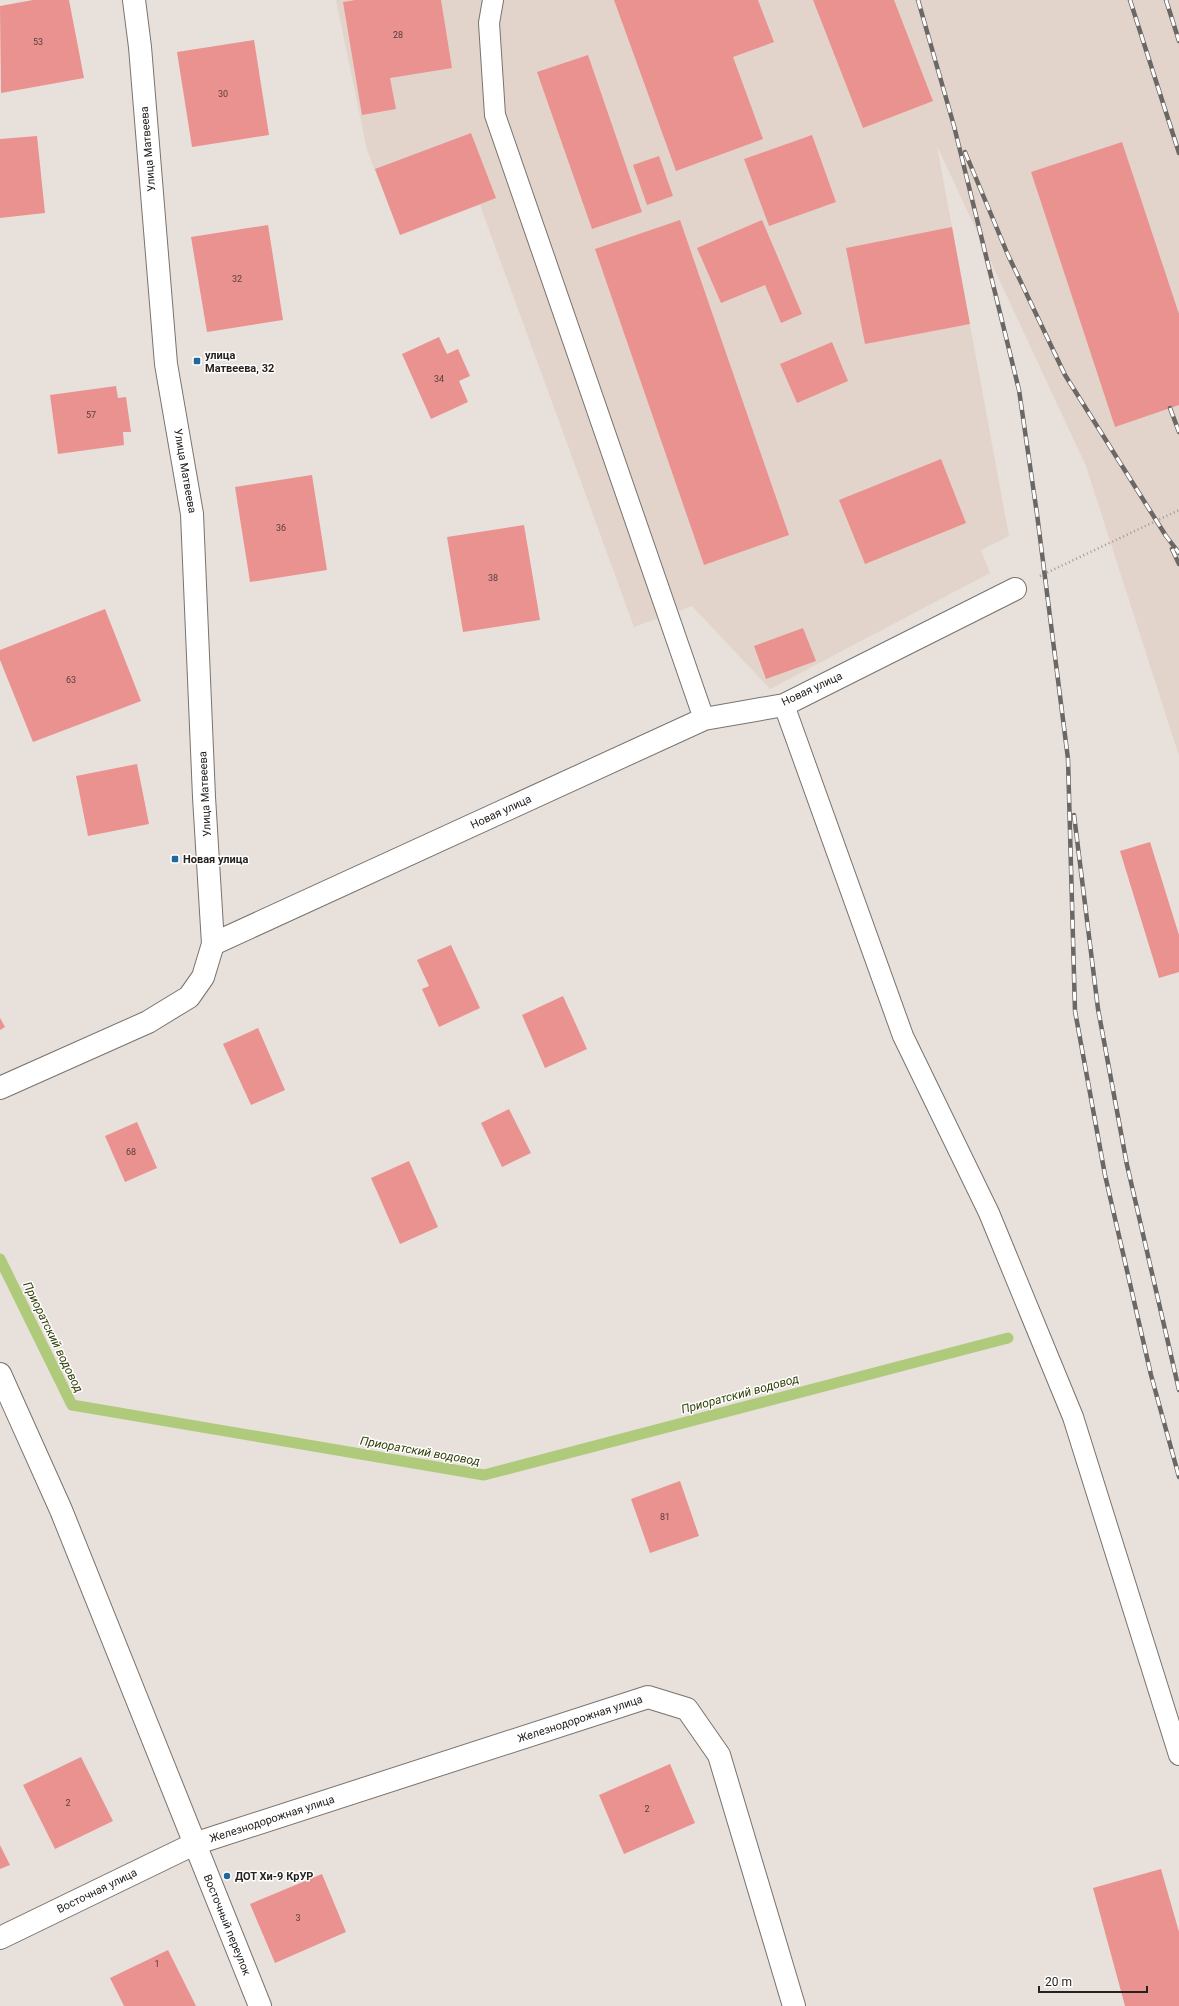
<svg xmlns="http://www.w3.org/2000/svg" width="1179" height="2006" font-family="Roboto,sans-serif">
  <rect width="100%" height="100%" fill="#e8e0db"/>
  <polygon fill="#e3d4cb" points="336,0 1179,0 1179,756 1086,466 937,146 1009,536 981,550 990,573 770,689 692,606 634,627 480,205 400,235 367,150"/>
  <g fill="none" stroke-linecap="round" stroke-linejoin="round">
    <polyline stroke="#b0ca7c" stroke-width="11" points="0,1259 72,1405 484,1475 1008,1338"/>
  </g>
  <g fill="#ea928f">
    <polygon points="33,0 69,0 84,78 1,93 0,6"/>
    <polygon points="355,0 441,0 452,68 390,78 396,109 362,115 343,2"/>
    <polygon points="614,0 758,0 774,42 733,57 763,139 676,171"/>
    <polygon points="813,0 894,0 933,101 863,128"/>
    <polygon points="254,40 269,135 192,147 177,52"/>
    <polygon points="588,55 642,212 592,229 537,72"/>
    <polygon points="471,133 496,198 400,235 375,169"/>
    <polygon points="812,135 836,202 769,226 744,159"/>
    <polygon points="37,136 45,213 0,218 0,139"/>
    <polygon points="1122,142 1179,314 1179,405 1115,427 1031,172"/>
    <polygon points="659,156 673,196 647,205 633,165"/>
    <polygon points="680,220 789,535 704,565 595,249"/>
    <polygon points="762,220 802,314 781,323 765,285 721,303 697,248"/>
    <polygon points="268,225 283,320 207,332 191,237"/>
    <polygon points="952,227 970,324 865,344 846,248"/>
    <polygon points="439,337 447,354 458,349 470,376 459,381 468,402 431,419 402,354"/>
    <polygon points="832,342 848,381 797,403 780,364"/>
    <polygon points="116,386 118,398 126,397 131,432 123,432 124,445 58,454 50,395"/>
    <polygon points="941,459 966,523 865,564 839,500"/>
    <polygon points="312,475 327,570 250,582 235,487"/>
    <polygon points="524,525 540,620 463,632 447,537"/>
    <polygon points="105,609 141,701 33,742 0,660 0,650"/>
    <polygon points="803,628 816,661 766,679 754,646"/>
    <polygon points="137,764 149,824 88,836 76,776"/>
    <polygon points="1150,842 1179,935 1179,972 1159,978 1120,851"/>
    <polygon points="451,945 480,1008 439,1027 422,989 429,986 417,960"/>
    <polygon points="563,996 587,1049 545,1068 522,1015"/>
    <polygon points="0,1018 5,1027 0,1030"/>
    <polygon points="258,1028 285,1090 251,1105 223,1044"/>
    <polygon points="509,1109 531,1153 502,1167 481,1123"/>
    <polygon points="137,1122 157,1168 125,1182 105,1136"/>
    <polygon points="409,1161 438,1227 400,1244 371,1178"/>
    <polygon points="680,1481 699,1536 650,1553 631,1499"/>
    <polygon points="81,1757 113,1821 55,1849 23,1785"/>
    <polygon points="670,1764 695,1823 624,1854 599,1795"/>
    <polygon points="0,1845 10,1865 0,1869"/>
    <polygon points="1161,1869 1179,1932 1179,2006 1125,2006 1093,1888"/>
    <polygon points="322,1874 346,1932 275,1963 250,1904"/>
    <polygon points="168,1950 196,2006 124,2006 110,1978"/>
  </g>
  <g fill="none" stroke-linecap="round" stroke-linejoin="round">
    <g stroke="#79726d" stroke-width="22">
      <g id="service">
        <polyline points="493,0 489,23 495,115 704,719"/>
        <polyline points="784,705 903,1036 989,1213 1073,1417 1179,1755"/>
      </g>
    </g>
    <g stroke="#79726d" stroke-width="24">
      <g id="minor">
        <polyline points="213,944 704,719 784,705 1015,589"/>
        <polyline points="0,1088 148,1022 189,997 203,977 213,944 204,797 192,514 166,364 140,47 134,0"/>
        <polyline points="0,1374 61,1510 260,2006"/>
        <polyline points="0,1938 194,1844 648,1697 687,1709 719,1755 794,2006"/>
      </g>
    </g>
    <polyline stroke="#9f9895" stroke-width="2.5" stroke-dasharray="1 3" stroke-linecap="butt" points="1040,576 1179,510"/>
    <use href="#service" stroke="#fff" stroke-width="20"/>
    <use href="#minor" stroke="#fff" stroke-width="22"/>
    <g stroke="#6b6764" stroke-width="4.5">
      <g id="rail">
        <polyline points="918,0 954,126 1019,390 1037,514 1068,759 1075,1011 1105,1175 1151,1375 1179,1477"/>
        <polyline points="1130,0 1179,153"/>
        <polyline points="1166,0 1179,41"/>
        <polyline points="965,152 1008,255 1065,375 1166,536 1179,553"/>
        <polyline points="1170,408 1179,432"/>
        <polyline points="1172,549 1179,564"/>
        <polyline points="1074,815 1098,1009 1127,1165 1179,1390"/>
      </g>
    </g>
    <use href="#rail" stroke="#fff" stroke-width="3" stroke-dasharray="9" stroke-linecap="butt"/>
  </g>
  <g fill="#22689c" stroke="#fff" stroke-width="1.5">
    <rect x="193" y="357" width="8" height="8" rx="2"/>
    <rect x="171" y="855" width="8" height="8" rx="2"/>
    <circle cx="227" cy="1876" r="4"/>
  </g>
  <g text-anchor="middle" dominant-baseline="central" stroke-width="3" stroke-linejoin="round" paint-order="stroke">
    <g font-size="9" fill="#563e3c">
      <text x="398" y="35">28</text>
      <text x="38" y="42">53</text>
      <text x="223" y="94">30</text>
      <text x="237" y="279">32</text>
      <text x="439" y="379">34</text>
      <text x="91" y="415">57</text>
      <text x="281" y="528">36</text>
      <text x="493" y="578">38</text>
      <text x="71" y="680">63</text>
      <text x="131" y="1152">68</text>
      <text x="665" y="1517">81</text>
      <text x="68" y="1803">2</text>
      <text x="647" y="1809">2</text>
      <text x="298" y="1918">3</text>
      <text x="157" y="1964">1</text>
    </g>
    <g font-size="11" fill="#252220" stroke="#fff">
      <text transform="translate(148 149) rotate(-95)">Улица Матвеева</text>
      <text transform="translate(185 471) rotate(80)">Улица Матвеева</text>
      <text transform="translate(812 689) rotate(-25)">Новая улица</text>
      <text transform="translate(205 794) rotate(-93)">Улица Матвеева</text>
      <text transform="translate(501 812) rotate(-25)">Новая улица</text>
      <text transform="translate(580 1719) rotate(-18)">Железнодорожная улица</text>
      <text transform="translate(272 1819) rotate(-18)">Железнодорожная улица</text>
      <text transform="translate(97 1891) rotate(-26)">Восточная улица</text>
      <text transform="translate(227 1925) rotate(68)">Восточный переулок</text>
    </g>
    <g font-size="11" font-weight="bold" fill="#252220" stroke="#fff" text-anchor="start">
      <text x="205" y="355">улица<tspan x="205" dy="13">Матвеева, 32</tspan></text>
      <text x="183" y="859">Новая улица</text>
      <text x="235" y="1876">ДОТ Хи-9 КрУР</text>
    </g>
    <g font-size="12" font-style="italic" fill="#324105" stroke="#fff">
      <text transform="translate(53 1337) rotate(64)">Приоратский водовод</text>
      <text transform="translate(740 1394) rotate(-15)">Приоратский водовод</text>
      <text transform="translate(420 1451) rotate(10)">Приоратский водовод</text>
    </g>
  </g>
  <path d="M1039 1986v6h108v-6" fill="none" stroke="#252220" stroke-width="2"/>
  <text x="1045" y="1986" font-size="12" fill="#252220" stroke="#ffffff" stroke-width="3" paint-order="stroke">20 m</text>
</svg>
